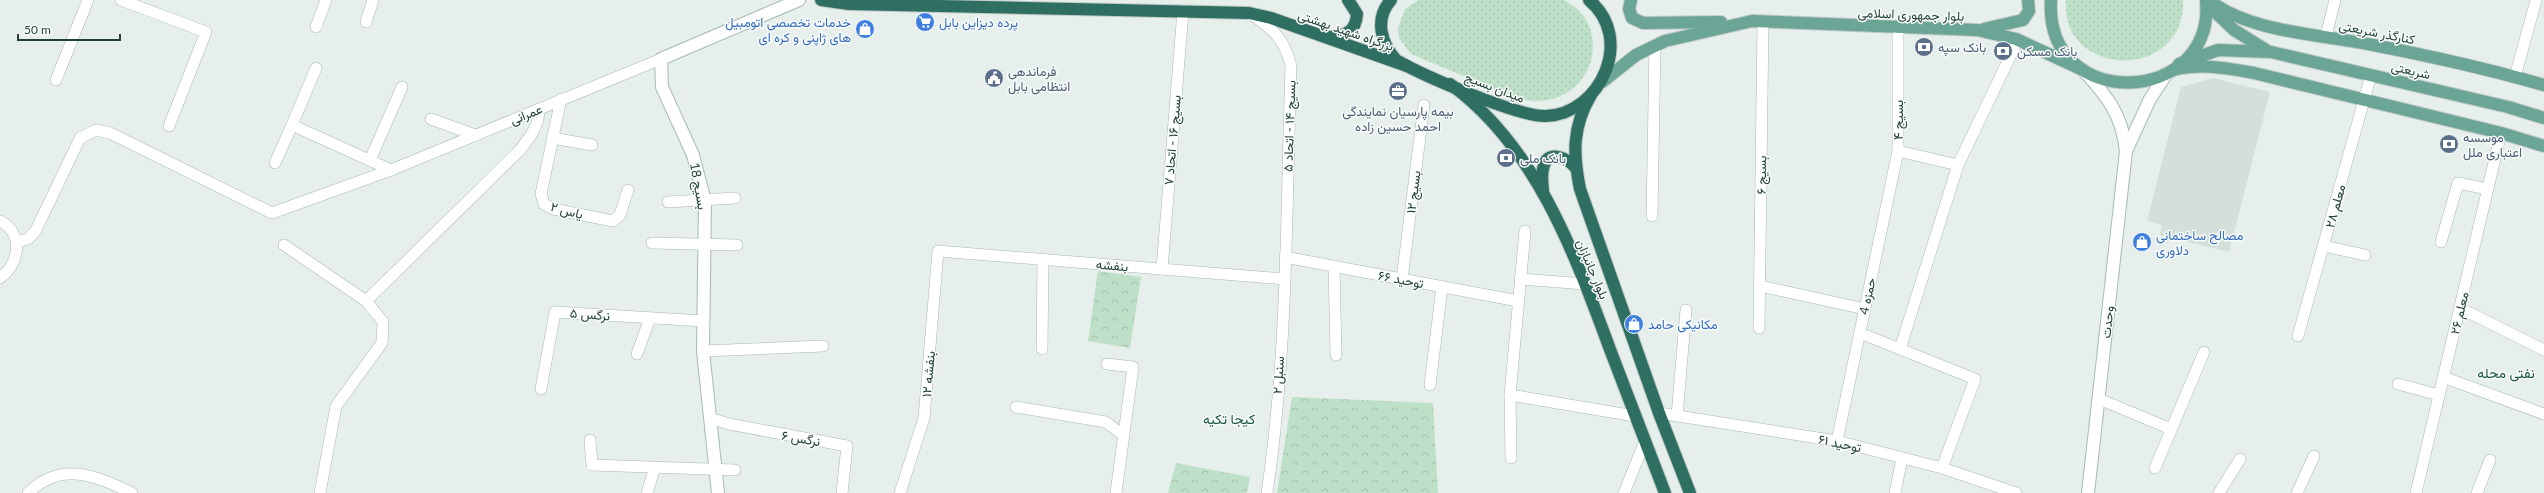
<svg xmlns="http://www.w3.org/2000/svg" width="2544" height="493" font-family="Lato,Vazirmatn,sans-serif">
  <defs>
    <pattern id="grass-dots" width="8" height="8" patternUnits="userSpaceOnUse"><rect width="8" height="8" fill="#bfe0c8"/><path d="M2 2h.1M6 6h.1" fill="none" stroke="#a4c1ad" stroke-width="1.8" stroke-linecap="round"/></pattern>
    <pattern id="forest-crowns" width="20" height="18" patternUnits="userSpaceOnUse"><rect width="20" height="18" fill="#bfe0c8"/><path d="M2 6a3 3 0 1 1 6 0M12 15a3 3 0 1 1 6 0" fill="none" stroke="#a4c1ad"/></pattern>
  </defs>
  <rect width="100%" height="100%" fill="#e6efeb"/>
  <polygon fill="#d4dfda" points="2213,78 2270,92 2229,252 2160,235 2162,225 2147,221 2181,87"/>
  <g fill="url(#grass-dots)">
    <path d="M 1419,0 L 1564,0 C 1619,28 1591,115 1519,99 L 1411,54 L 1399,38 L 1398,28 L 1405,9 Z"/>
    <path d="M 2066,0 L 2183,0 C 2186,83 2059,78 2066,0 Z"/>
  </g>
  <g fill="url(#forest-crowns)">
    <polygon points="1098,271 1141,277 1130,348 1088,341"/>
    <polygon points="1292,397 1433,403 1438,493 1277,493"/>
    <polygon points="1176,463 1250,477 1247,493 1168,493"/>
  </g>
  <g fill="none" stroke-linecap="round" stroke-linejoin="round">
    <g stroke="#a8b8b2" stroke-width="12">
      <g id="street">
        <polyline points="121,0 206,32 169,126"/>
        <path d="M 1252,15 C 1273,29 1285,40 1291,66 C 1286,208 1288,352 1267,493"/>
        <polyline points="366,22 373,0"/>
        <polyline points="316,27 326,0"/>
        <polyline points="2326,36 2335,0"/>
        <polyline points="316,68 292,125 391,170"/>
        <polyline points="2515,77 2536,0"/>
        <polyline points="56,80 88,0"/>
        <polyline points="561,99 541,194 544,204 553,209 613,221 620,215 628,190"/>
        <polyline points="431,119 475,135"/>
        <polyline points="552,138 592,145"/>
        <polyline points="1898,151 1958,165"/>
        <polyline points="370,160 402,87"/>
        <polyline points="275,163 292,125"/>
        <polyline points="668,202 735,198"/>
        <polyline points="1652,216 1655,45"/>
        <path d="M 0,221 C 24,233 20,264 0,278"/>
        <polyline points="17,242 28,239 36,230 80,138 96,130 110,133 272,213 391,170 661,59"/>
        <polyline points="2441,242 2458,183 2488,189"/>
        <polyline points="652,243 737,245"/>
        <polyline points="284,245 366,301 383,322 382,343 336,406 320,493"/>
        <polyline points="2324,246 2365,255"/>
        <polyline points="1285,257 1518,301"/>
        <polyline points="1334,266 1336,355"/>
        <polyline points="1162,269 1183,11"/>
        <polyline points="1402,279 1424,105"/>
        <polyline points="1520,279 1585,284"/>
        <polyline points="1760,286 1865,309"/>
        <path d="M 366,301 L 519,151 C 530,137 539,127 539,109"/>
        <polyline points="2460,308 2544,350"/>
        <polyline points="1759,328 1763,22"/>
        <polyline points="1860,333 1975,379 1942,468"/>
        <polyline points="2298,336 2371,75"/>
        <polyline points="1042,349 1043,260"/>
        <polyline points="1900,349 1958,165 2018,40"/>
        <polyline points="703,351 823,346"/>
        <polyline points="637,354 650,318"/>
        <polyline points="1107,364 1133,367 1116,493"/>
        <polyline points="2443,377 2544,414"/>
        <polyline points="2398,384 2439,395"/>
        <polyline points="1430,385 1442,287"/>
        <polyline points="541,389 555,312 703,321"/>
        <polyline points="1510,395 1635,416"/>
        <polyline points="2099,399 2171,429"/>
        <polyline points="1016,407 1106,422 1124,436"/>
        <polyline points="1659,413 1837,441 1942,468 2016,493"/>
        <polyline points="1677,416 1686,310"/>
        <polyline points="710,418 729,424 847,446 842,493"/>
        <polyline points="590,440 592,465 735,470"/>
        <polyline points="1837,441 1898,151 1898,27"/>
        <polyline points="1511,458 1510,395 1525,231"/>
        <polyline points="2155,468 2204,352"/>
        <path d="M 28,493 C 62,460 96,476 132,493"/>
        <polyline points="647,493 655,467"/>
        <polyline points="900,493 924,418 938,251 1285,279"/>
        <polyline points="1624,493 1645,441"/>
        <polyline points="1895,493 1902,458"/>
        <polyline points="2219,493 2240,459"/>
        <polyline points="2297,493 2314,456"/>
        <polyline points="2416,493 2501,133"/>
        <polyline points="2477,493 2490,460"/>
      </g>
    </g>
    <g stroke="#a4bbb3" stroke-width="14">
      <g id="secondary">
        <path d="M 2083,70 C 2107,96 2122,114 2126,151 L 2150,99 L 2167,73"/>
        <polyline points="718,493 703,351 705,201 693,155 662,87 661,59 799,0"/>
        <polyline points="2088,493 2126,151"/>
      </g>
    </g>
    <g stroke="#c2cac8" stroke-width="14">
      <g id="primary">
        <polyline points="1631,0 1629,9 1632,18 1643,23 1721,22"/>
        <path d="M 2051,0 C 2044,114 2216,106 2206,0"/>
        <path d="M 2209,0 C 2247,32 2324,35 2373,45 C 2430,56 2488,69 2544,85"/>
        <polyline points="2211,8 2234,30 2266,50"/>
        <polyline points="1984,29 2023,20 2029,11 2028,0"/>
        <polyline points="2179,64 2218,50 2271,52 2508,107 2544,118"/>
        <path d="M 2173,70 C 2201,63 2226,68 2254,73 L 2501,133 L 2544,146"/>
        <polyline points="1602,82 1636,55 1665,41 1752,21 1977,30 2016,39 2083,70"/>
      </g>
    </g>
    <g stroke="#c2cac8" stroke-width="14">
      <g id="highway">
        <polyline points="821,0 849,4 1249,13 1271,18 1407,66"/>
        <path d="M 1391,0 C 1374,19 1381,43 1396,60 C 1422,75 1518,117 1546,116 C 1601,114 1635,38 1589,0"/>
        <path d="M 1329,37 C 1345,36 1356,32 1357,14 L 1348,0"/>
        <path d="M 1450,84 C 1537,147 1575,255 1611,352 C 1629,399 1647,446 1665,493"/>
        <path d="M 1591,95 C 1572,127 1573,154 1580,189 L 1659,413 L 1690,493"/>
        <path d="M 1543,190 C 1542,182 1541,173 1544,165 C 1549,149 1568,159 1575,167"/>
      </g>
    </g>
    <use href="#street" stroke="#fff" stroke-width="11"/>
    <use href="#secondary" stroke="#fff" stroke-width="12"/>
    <use href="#primary" stroke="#6aa596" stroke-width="12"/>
    <use href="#highway" stroke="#2f6f62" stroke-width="12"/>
  </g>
  <defs>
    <g id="supermarket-disc" transform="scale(1)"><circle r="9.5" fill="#3f7fe0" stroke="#f7fbf9"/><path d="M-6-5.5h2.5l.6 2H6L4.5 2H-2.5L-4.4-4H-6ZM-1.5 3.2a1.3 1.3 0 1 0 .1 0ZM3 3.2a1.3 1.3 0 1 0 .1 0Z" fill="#fff"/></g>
    <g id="shop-disc" transform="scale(1)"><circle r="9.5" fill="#3f7fe0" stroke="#f7fbf9"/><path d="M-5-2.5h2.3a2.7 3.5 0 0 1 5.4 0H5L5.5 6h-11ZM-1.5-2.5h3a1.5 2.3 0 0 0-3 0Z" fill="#fff"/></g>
    <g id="bank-disc" transform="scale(1)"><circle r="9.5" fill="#5c6f8a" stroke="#f7fbf9"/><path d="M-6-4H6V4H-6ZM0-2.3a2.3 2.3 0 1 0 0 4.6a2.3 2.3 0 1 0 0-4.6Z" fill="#fff"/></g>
    <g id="civic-disc" transform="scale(1)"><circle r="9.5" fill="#5c6f8a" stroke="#f7fbf9"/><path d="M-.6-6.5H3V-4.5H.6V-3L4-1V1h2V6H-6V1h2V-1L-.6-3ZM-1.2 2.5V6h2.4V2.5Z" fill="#fff"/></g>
    <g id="office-disc" transform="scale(1)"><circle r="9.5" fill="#5c6f8a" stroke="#f7fbf9"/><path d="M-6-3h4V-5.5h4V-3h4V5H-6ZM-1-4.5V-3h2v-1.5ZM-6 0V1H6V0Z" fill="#fff"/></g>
  </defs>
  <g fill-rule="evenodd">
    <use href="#supermarket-disc" x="925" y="22"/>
    <use href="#shop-disc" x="865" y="29"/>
    <use href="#bank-disc" x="1924" y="47"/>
    <use href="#bank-disc" x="2003" y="51"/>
    <use href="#civic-disc" x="994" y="78"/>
    <use href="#office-disc" x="1398" y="91"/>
    <use href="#bank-disc" x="2449" y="144"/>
    <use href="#bank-disc" x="1506" y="158"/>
    <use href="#shop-disc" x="2142" y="242"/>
    <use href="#shop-disc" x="1634" y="324"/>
  </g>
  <g text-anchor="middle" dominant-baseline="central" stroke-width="3" stroke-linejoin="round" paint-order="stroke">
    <g font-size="13" fill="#24423a" stroke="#f7fbf9">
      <text transform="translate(1911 14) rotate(2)">بلوار جمهوری اسلامی</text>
      <text transform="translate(1346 30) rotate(19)">بزرگراه شهید بهشتی</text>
      <text transform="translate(2377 32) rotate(11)">کنارگذر شریعتی</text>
      <text transform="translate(2411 70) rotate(13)">شریعتی</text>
      <text transform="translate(1495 87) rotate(21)">میدان بسیج</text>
      <text transform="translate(526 114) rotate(-22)">عمرانی</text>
      <text transform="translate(1898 120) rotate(-90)">بسیج ۴</text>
      <text transform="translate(1289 126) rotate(-88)">بسیج ۱۴ - اتحاد ۵</text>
      <text transform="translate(1172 140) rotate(-85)">بسیج ۱۶ - اتحاد ۷</text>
      <text transform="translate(1761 175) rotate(-89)">بسیج ۶</text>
      <text transform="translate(699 186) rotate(80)">بسیج 18</text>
      <text transform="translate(1413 192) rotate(-83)">بسیج ۱۲</text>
      <text transform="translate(2335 206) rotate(-75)">معلم ۲۸</text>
      <text transform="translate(567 210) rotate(15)">یاس ۲</text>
      <text transform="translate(1112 265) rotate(5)">بنفشه</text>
      <text transform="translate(1593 269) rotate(67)">بلوار جانبازان</text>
      <text transform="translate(1401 279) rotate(11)">توحید ۶۶</text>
      <text transform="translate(1867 296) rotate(-78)">حمزه 4</text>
      <text transform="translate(2459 313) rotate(-77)">معلم ۲۶</text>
      <text transform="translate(590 314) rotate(4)">نرگس ۵</text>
      <text transform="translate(2107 322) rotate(-84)">وحدت</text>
      <text transform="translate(928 374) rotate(-85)">بنفشه ۱۲</text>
      <text transform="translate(1278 375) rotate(-86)">سنبل ۲</text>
      <text transform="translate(801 438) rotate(10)">نرگس ۶</text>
      <text transform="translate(1840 443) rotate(12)">توحید ۶۱</text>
    </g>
    <g font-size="13" fill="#366cbe" stroke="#f7fbf9" text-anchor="start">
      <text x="851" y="22" text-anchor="end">خدمات تخصصی اتومبیل<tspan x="851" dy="15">های ژاپنی و کره ای</tspan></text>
      <text x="939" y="22">پرده دیزاین بابل</text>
      <text x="2156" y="235">مصالح ساختمانی<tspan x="2156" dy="15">دلاوری</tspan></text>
      <text x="1648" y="324">مکانیکی حامد</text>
    </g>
    <g font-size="13" fill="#4e5e75" stroke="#f7fbf9" text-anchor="start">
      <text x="1938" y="47">بانک سپه</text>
      <text x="2017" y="51">بانک مسکن</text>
      <text x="1008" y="71">فرماندهی<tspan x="1008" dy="15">انتظامی بابل</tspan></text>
      <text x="1398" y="111" text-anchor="middle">بیمه پارسیان نمایندگی<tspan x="1398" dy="15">احمد حسین زاده</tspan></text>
      <text x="2463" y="137">موسسه<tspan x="2463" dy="15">اعتباری ملل</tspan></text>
      <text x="1520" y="158">بانک ملی</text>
    </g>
    <g font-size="14" fill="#1f5548" stroke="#f7fbf9">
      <text x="2506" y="372">نفتی محله</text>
      <text x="1229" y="418">کیجا تکیه</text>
    </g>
  </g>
  <path d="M18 34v6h102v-6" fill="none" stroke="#24423a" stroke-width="2"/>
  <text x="24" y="34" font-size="12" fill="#24423a" stroke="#f7fbf9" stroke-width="3" paint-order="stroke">50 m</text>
</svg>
